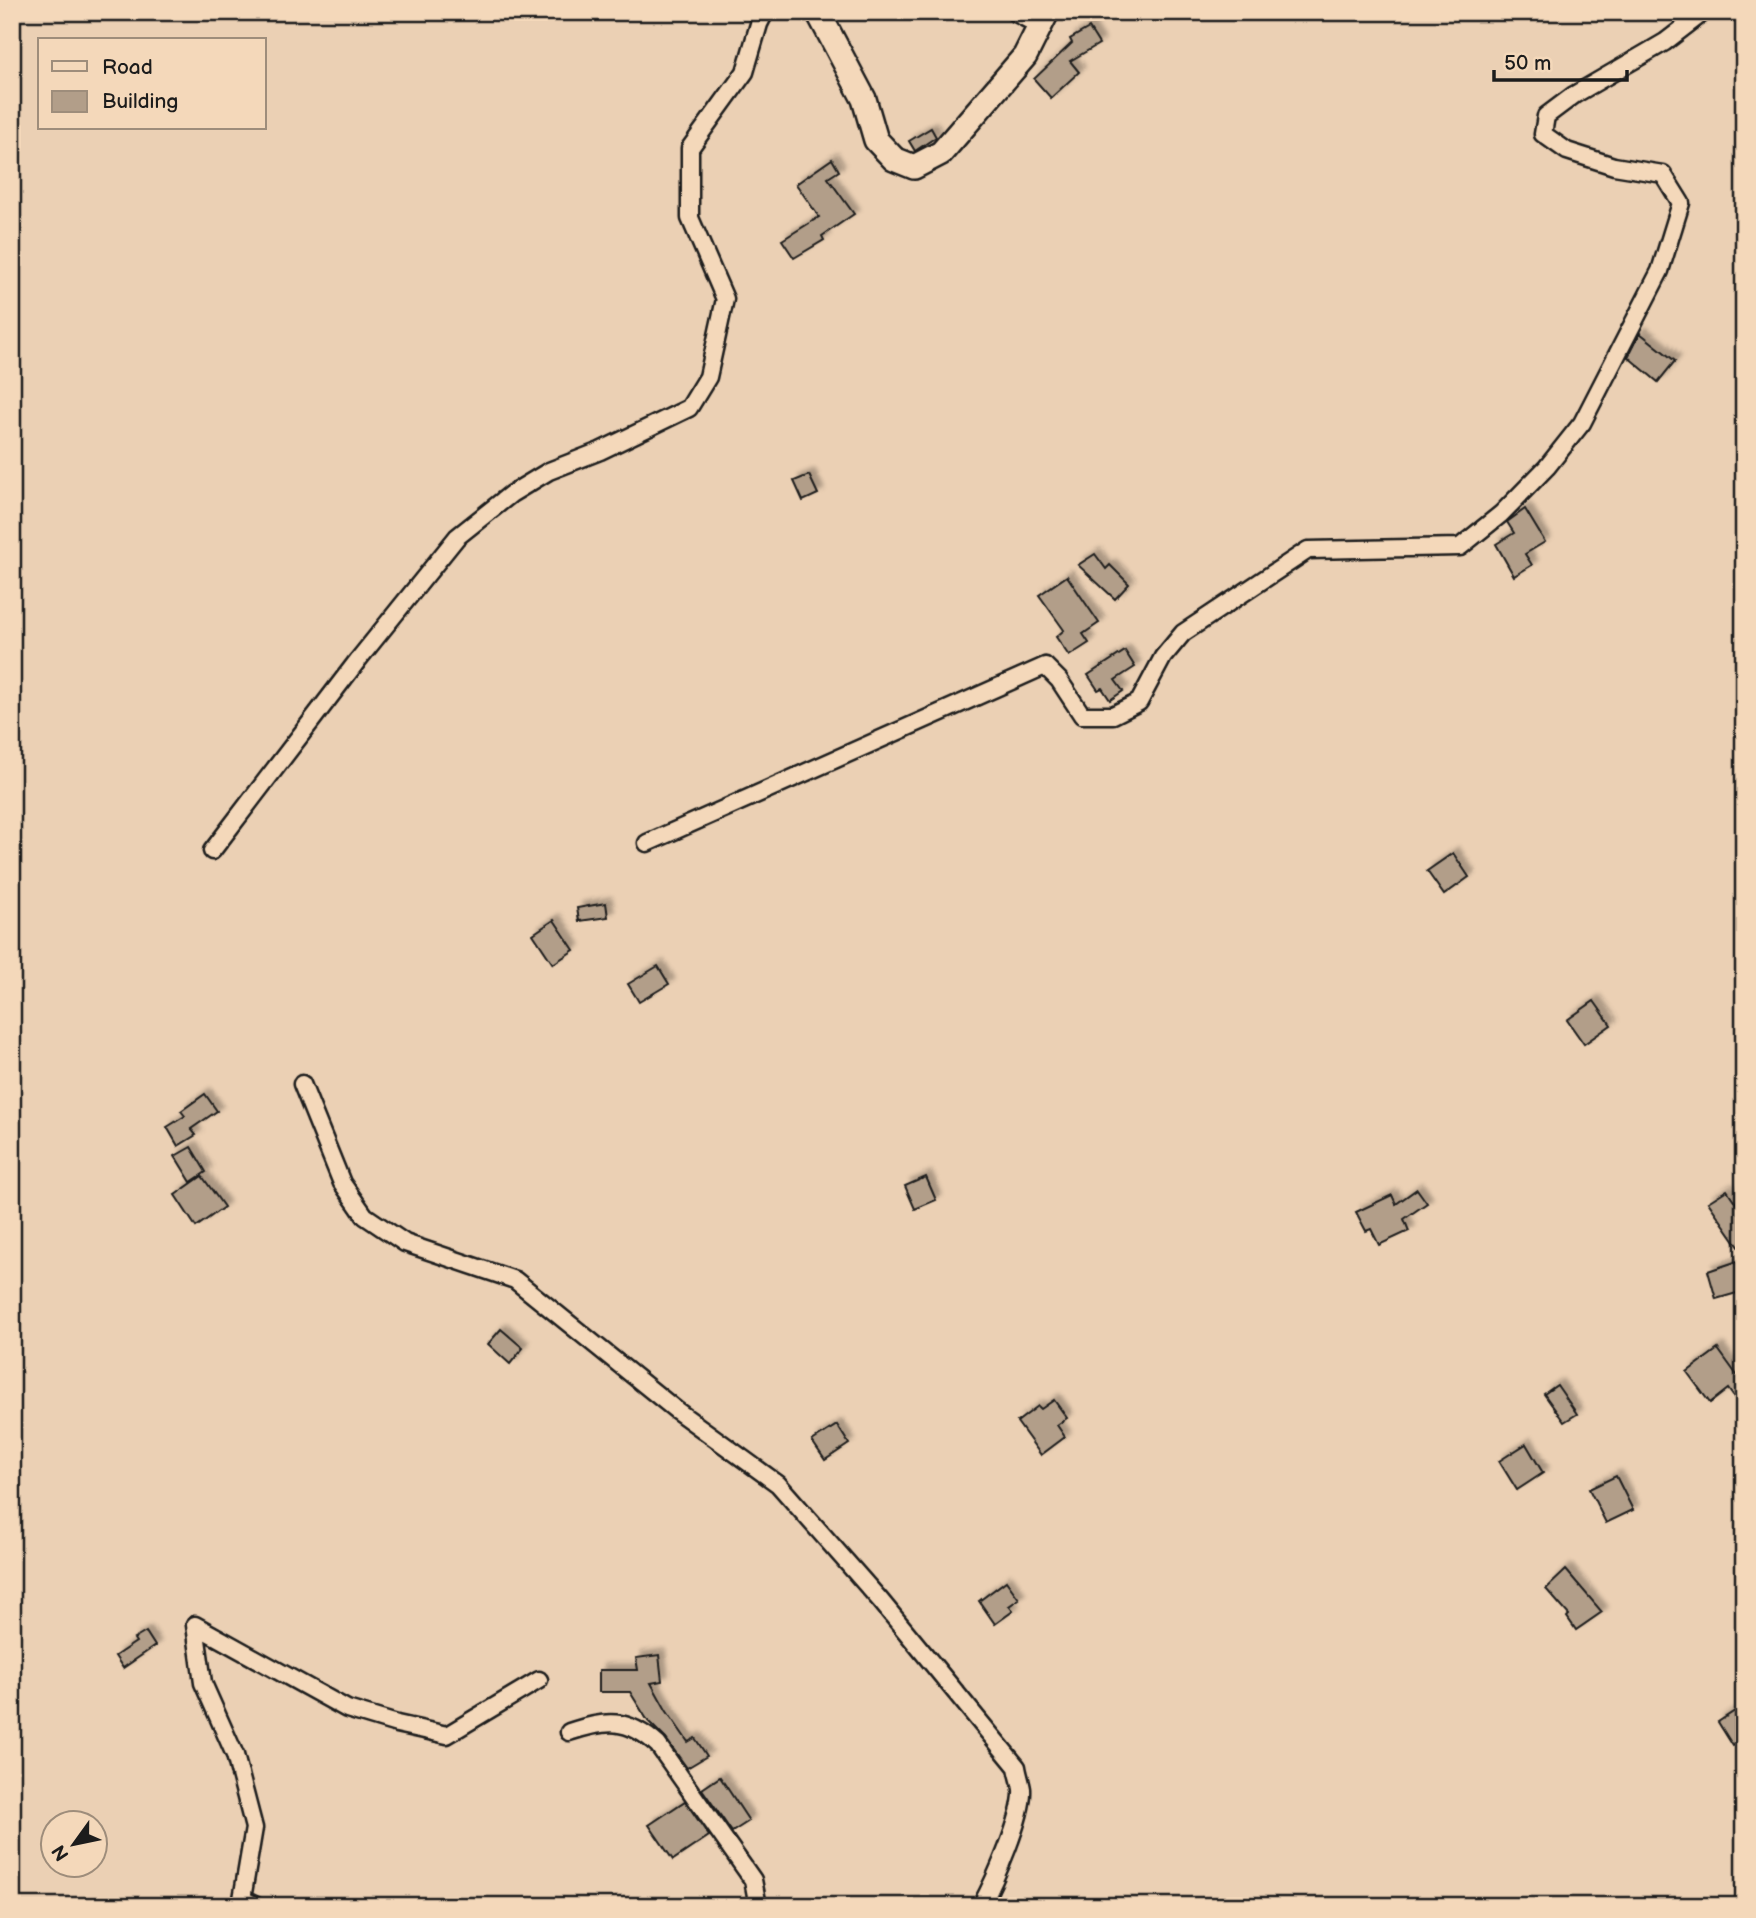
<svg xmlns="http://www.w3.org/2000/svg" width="1756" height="1918" font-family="'Balsamiq Sans',sans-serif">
  <defs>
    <filter id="shadow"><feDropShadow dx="5.5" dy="-5.5" stdDeviation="2" flood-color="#0004"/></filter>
  </defs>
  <rect width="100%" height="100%" fill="#ebd0b4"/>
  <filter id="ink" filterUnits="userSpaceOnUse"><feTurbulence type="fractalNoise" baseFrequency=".0143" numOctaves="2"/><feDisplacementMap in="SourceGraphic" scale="14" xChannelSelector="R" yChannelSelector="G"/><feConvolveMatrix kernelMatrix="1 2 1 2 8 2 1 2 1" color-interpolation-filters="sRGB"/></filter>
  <g filter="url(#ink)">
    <g fill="#b29e89" stroke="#1c1c1c" stroke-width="2" filter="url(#shadow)">
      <polygon points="1089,28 1099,44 1070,61 1079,72 1051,98 1034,79 1072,43 1070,39"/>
      <polygon points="931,128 936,137 915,151 909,141"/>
      <polygon points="832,159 839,171 828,178 854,214 822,236 824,240 794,258 782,240 819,217 796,184"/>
      <polygon points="1640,333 1675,361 1658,382 1628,357"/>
      <polygon points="809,475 818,494 803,501 794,481"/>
      <polygon points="1525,509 1545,542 1525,554 1532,565 1514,576 1496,544 1514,533 1507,522"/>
      <polygon points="1095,554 1106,569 1110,565 1129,584 1115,599 1078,565"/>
      <polygon points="1067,576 1099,623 1083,634 1089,643 1069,656 1056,637 1064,630 1039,595"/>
      <polygon points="1125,651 1135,667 1115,680 1123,691 1110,700 1102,688 1098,690 1088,675"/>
      <polygon points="1453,853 1469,877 1444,895 1427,871"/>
      <polygon points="606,903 608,917 579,921 577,908"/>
      <polygon points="554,920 574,950 553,964 533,934"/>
      <polygon points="658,966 669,984 639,1002 628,984"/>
      <polygon points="1594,1001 1611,1025 1584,1044 1567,1020"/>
      <polygon points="205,1094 217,1111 191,1129 196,1135 178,1146 167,1127 185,1116 181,1111"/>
      <polygon points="191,1147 206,1172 191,1182 175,1156"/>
      <polygon points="202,1176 224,1207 196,1227 175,1195"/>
      <polygon points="926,1177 936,1200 915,1209 905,1186"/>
      <polygon points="1417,1189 1427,1203 1404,1219 1409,1231 1379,1245 1371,1229 1366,1231 1356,1212 1392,1195 1396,1204"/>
      <polygon points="1727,1190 1744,1215 1744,1254 1708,1202"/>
      <polygon points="1744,1259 1744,1291 1716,1299 1708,1271"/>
      <polygon points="501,1329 523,1348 510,1364 488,1344"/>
      <polygon points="1718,1349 1744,1385 1744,1411 1728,1389 1710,1403 1687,1372"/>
      <polygon points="1557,1385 1577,1414 1564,1422 1544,1394"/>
      <polygon points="1054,1400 1067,1418 1057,1425 1065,1437 1041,1455 1017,1422 1038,1406 1041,1409"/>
      <polygon points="837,1425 849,1444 825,1460 812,1441"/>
      <polygon points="1526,1444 1543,1473 1517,1490 1499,1461"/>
      <polygon points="1616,1476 1633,1510 1606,1523 1589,1489"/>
      <polygon points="1566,1570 1602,1612 1576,1630 1567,1617 1569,1615 1546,1589"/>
      <polygon points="1006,1581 1019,1599 1009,1606 1013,1611 995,1624 979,1601"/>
      <polygon points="146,1632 155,1646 123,1668 115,1656 136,1642 134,1639"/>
      <polygon points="659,1655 662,1681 651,1683 666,1710 688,1742 695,1738 707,1756 687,1768 666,1739 648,1721 630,1692 599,1692 599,1670 638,1670 636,1658"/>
      <polygon points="1738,1709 1744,1718 1744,1740 1733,1746 1718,1722"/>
      <polygon points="720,1777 749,1821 732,1832 702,1789"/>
      <polygon points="685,1801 709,1836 673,1860 649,1825"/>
    </g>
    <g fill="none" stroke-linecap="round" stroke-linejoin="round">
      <g stroke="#1c1c1c" stroke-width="21">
        <g id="street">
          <polyline points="1014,12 1040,26"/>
          <polyline points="647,843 1045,666 1059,680 1082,715 1113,715 1139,702 1163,657 1183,633 1308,550 1460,547 1501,514 1547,467 1582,423 1660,271 1681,203 1663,174 1614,166 1567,151 1543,134 1546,116 1574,95 1665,42 1704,12"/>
          <polyline points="212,851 358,660 457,537 511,494 549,471 600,451 689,408 708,377 725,299 690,218 690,148 745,72 759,24 765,12"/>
          <path d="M 302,1084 L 342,1183 L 365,1216 L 405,1243 L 515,1280 L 676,1410 L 778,1484 L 880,1600 L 1017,1767 C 1018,1774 1021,1782 1022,1789 C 1024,1815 994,1882 981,1906"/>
          <path d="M 569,1732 C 606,1720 627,1717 658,1745 L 753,1880 L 758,1906"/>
          <polyline points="256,1906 242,1899 254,1828 235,1755 203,1683 195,1625 347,1709 397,1724 447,1735 539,1680"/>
        </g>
      </g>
      <g stroke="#1c1c1c" stroke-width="28">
        <polyline id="secondary" points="818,12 864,99 876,140 894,159 914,167 941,153 1025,56 1047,12"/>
      </g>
      <use href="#street" stroke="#f4d8ba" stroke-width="16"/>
      <use href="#secondary" stroke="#f4d8ba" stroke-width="23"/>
    </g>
  </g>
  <rect width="1756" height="1918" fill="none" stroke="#f4d8ba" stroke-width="42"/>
  <rect x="21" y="21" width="1714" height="1876" fill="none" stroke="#1c1c1c" stroke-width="2.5" filter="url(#ink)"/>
  <rect x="38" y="38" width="228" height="91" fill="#f4d8ba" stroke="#9e8d7b" stroke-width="2"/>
  <rect x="52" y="61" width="35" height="10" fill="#f4d8ba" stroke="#9e8d7b" stroke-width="2"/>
  <text x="102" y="74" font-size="21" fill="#1c1c1c">Road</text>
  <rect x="52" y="91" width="35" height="21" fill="#b29e89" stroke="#9e8d7b" stroke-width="2"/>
  <text x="102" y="108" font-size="21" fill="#1c1c1c">Building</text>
  <g transform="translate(74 1844) rotate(237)"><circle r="33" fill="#f4d8ba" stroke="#9e8d7b" stroke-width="2"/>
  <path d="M0-5L12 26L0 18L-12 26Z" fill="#1c1c1c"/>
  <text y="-10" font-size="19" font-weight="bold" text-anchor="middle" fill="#1c1c1c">N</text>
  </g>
  <path d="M1494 70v10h133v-10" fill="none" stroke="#1c1c1c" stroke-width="3.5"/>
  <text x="1504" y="70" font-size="21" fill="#1c1c1c" stroke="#f4d8ba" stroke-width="5" paint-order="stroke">50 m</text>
</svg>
